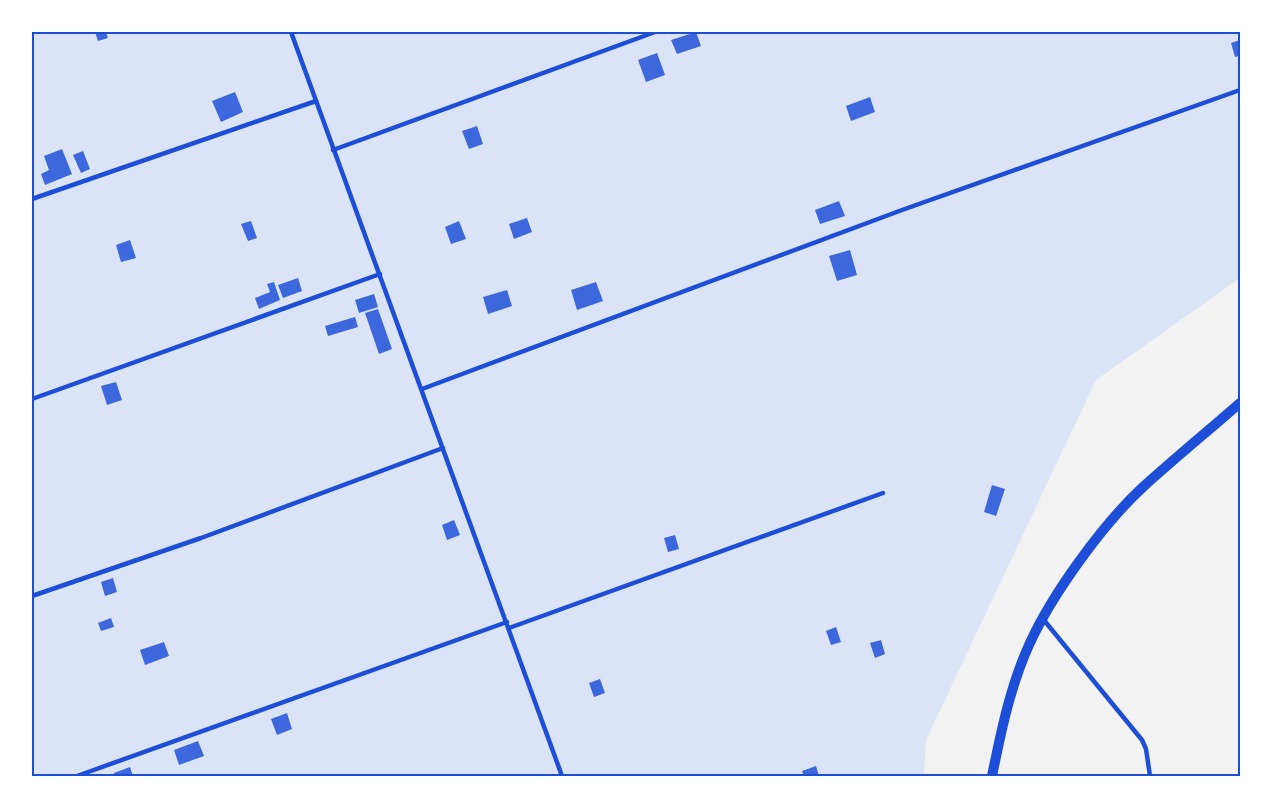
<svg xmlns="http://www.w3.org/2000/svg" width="1272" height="808" font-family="Raleway,sans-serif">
  <rect width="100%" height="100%" fill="#f2f2f2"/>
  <polygon fill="#dbe4f7" points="32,32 1240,32 1240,278 1096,380 926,740 924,776 32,776"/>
  <g fill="#3d67dc">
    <polygon points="95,32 106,32 108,38 98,41"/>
    <polygon points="696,32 701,46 677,54 671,40"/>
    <polygon points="1240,40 1240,56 1235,57 1231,43"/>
    <polygon points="657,53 665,75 646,82 638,60"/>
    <polygon points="235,92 243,112 221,122 212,101"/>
    <polygon points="870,97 875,112 851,121 846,106"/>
    <polygon points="477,126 483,144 469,149 462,131"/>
    <polygon points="62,149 72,174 45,185 41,174 49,170 44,156"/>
    <polygon points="83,151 90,169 81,173 73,155"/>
    <polygon points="839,201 845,216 820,224 815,210"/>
    <polygon points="527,218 532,232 514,239 509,224"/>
    <polygon points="251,221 257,238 248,241 241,224"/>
    <polygon points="459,221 466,239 451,244 445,227"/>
    <polygon points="130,240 136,258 121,262 116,245"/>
    <polygon points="850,250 857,275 837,281 829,256"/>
    <polygon points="298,278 302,291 283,298 278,285"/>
    <polygon points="274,282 280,300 259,309 255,298 270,292 267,284"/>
    <polygon points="596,282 603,301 577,310 571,290"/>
    <polygon points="507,290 512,306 488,314 483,297"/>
    <polygon points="374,294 378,307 359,313 355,300"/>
    <polygon points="378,309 392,349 379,354 365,313"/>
    <polygon points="355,317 358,327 328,336 325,326"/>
    <polygon points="116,382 122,400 107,405 101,386"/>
    <polygon points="992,485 1005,489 996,516 984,512"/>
    <polygon points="454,520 460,535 447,540 442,525"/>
    <polygon points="675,535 679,549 668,552 664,538"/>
    <polygon points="113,578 117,592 105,596 101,582"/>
    <polygon points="111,618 114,627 101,631 98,623"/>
    <polygon points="836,627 841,642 831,645 826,631"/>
    <polygon points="881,640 885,654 875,658 870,643"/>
    <polygon points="164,642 169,656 145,665 140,650"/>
    <polygon points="600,679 605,693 594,697 589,683"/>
    <polygon points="287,713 292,729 277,735 271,719"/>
    <polygon points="198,741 204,756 179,765 174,750"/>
    <polygon points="816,766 819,776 804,776 802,771"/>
    <polygon points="130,767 133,776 115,776 114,773"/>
  </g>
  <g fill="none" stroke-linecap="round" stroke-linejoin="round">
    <g stroke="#1d4ed8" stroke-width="4.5">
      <polyline points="291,32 562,776"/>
      <polyline points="333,150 655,32"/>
      <polyline points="32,199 316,101"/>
      <polyline points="422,389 902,210 1240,90"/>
      <polyline points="32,399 380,274"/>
      <polyline points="32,596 201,538 443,448"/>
      <polyline points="1043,619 1142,740 1146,749 1150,776"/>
      <polyline points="509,628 883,493"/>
      <polyline points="77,776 507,622"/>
    </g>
    <path stroke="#1d4ed8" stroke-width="10" d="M 992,776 C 1001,732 1010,687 1029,645 C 1052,594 1103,524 1143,487 C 1175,458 1208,431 1240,403"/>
  </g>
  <rect width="1272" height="808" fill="none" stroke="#ffffff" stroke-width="66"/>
  <rect x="33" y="33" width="1206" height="742" fill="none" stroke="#1d4ed8" stroke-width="2"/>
</svg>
